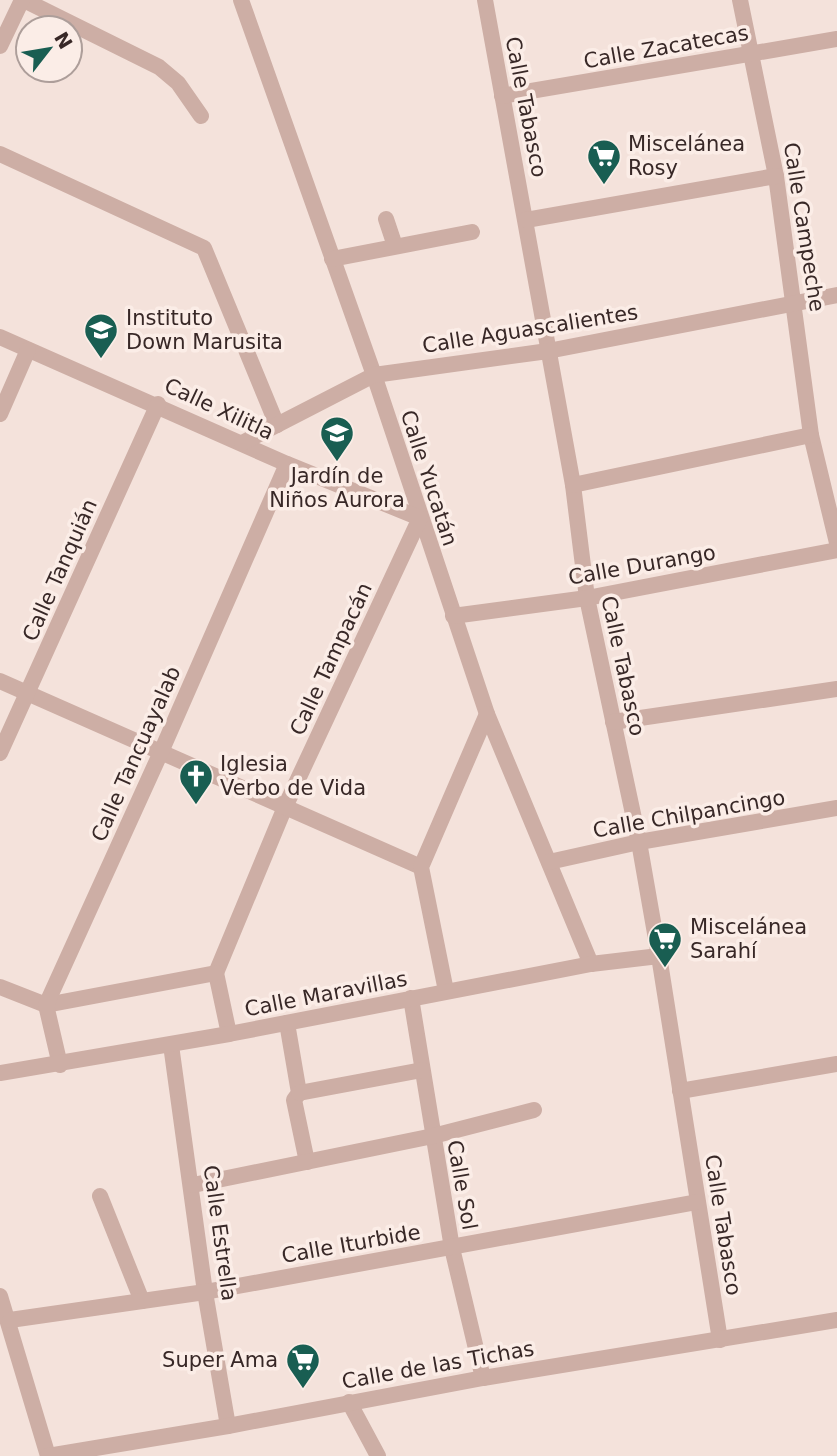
<svg xmlns="http://www.w3.org/2000/svg" width="837" height="1456" font-family="'DejaVu Sans',sans-serif">
  <rect width="100%" height="100%" fill="#f4e2db"/>
  <g fill="none" stroke-linecap="round" stroke-linejoin="round">
    <g stroke="#cdaea5" stroke-width="16">
      <polyline points="24,0 159,67 178,83 201,116"/>
      <polyline points="241,0 374,375 487,714 591,964"/>
      <polyline points="485,0 573,485 587,598 639,842 659,956 720,1340"/>
      <polyline points="740,0 776,176 811,435 837,543"/>
      <polyline points="0,46 22,0"/>
      <polyline points="502,96 837,39"/>
      <polyline points="0,154 204,248 277,425"/>
      <polyline points="386,219 395,246"/>
      <polyline points="526,220 776,176"/>
      <polyline points="332,259 472,232"/>
      <polyline points="0,337 287,464 420,518 285,807 216,973"/>
      <polyline points="0,414 28,350"/>
      <polyline points="242,443 374,375 548,351 837,295"/>
      <polyline points="573,485 811,435"/>
      <polyline points="453,616 587,598 837,550"/>
      <polyline points="0,681 421,867"/>
      <polyline points="613,722 837,689"/>
      <polyline points="0,753 158,404"/>
      <polyline points="549,862 639,842 837,808"/>
      <polyline points="216,973 229,1034"/>
      <polyline points="0,987 46,1005 216,973"/>
      <polyline points="446,991 421,867 487,714"/>
      <polyline points="411,998 452,1248 483,1378"/>
      <polyline points="287,1023 299,1093 294,1100 307,1162"/>
      <polyline points="171,1045 205,1292 228,1426"/>
      <polyline points="60,1065 46,1005 161,752 287,464"/>
      <polyline points="0,1073 229,1034 591,964 659,956"/>
      <polyline points="680,1091 837,1064"/>
      <polyline points="299,1093 422,1070"/>
      <polyline points="193,1185 433,1136 534,1110"/>
      <polyline points="100,1196 142,1301"/>
      <polyline points="0,1296 48,1456"/>
      <polyline points="10,1320 205,1292 697,1202"/>
      <polyline points="349,1402 378,1456"/>
      <polyline points="48,1456 228,1426 483,1378 837,1320"/>
    </g>
  </g>
  <defs>
    <g id="supermarket-pin" transform="scale(1.75)"><path d="M0 17L-7.5 6A9.5 9.5 0 1 1 7.5 6Z" fill="#195e52" stroke="#fbede7"/><path d="M-6-5.5h2.5l.6 2H6L4.5 2H-2.5L-4.4-4H-6ZM-1.5 3.2a1.3 1.3 0 1 0 .1 0ZM3 3.2a1.3 1.3 0 1 0 .1 0Z" fill="#fff"/></g>
    <g id="university-pin" transform="scale(1.75)"><path d="M0 17L-7.5 6A9.5 9.5 0 1 1 7.5 6Z" fill="#195e52" stroke="#fbede7"/><path d="M0-5L7-2L0 1L-7-2ZM-4 1L0 2.5L4 1V4Q0 6-4 4Z" fill="#fff"/></g>
    <g id="school-pin" transform="scale(1.75)"><path d="M0 17L-7.5 6A9.5 9.5 0 1 1 7.5 6Z" fill="#195e52" stroke="#fbede7"/><path d="M0-5L7-2L0 1L-7-2ZM-4 1L0 2.5L4 1V4Q0 6-4 4Z" fill="#fff"/></g>
    <g id="church-pin" transform="scale(1.75)"><path d="M0 17L-7.5 6A9.5 9.5 0 1 1 7.5 6Z" fill="#195e52" stroke="#fbede7"/><path d="M-1.2-6h2.4v3.5h3.3v2.4h-3.3V6h-2.4V-.1h-3.3v-2.4h3.3Z" fill="#fff"/></g>
  </defs>
  <g fill-rule="evenodd">
    <use href="#supermarket-pin" x="604" y="156"/>
    <use href="#university-pin" x="101" y="330"/>
    <use href="#school-pin" x="337" y="433"/>
    <use href="#church-pin" x="196" y="776"/>
    <use href="#supermarket-pin" x="665" y="939"/>
    <use href="#supermarket-pin" x="303" y="1360"/>
  </g>
  <g text-anchor="middle" dominant-baseline="central" stroke-width="7" stroke-linejoin="round" paint-order="stroke">
    <g font-size="21" fill="#382827" stroke="#fbede7">
      <text transform="translate(666 47) rotate(-10)">Calle Zacatecas</text>
      <text transform="translate(526 107) rotate(79)">Calle Tabasco</text>
      <text transform="translate(804 227) rotate(81)">Calle Campeche</text>
      <text transform="translate(530 329) rotate(-9)">Calle Aguascalientes</text>
      <text transform="translate(219 409) rotate(25)">Calle Xilitla</text>
      <text transform="translate(429 478) rotate(72)">Calle Yucatán</text>
      <text transform="translate(642 565) rotate(-10)">Calle Durango</text>
      <text transform="translate(60 570) rotate(-66)">Calle Tanquián</text>
      <text transform="translate(331 659) rotate(-65)">Calle Tampacán</text>
      <text transform="translate(623 666) rotate(78)">Calle Tabasco</text>
      <text transform="translate(136 754) rotate(-66)">Calle Tancuayalab</text>
      <text transform="translate(689 814) rotate(-10)">Calle Chilpancingo</text>
      <text transform="translate(326 994) rotate(-11)">Calle Maravillas</text>
      <text transform="translate(462 1185) rotate(80)">Calle Sol</text>
      <text transform="translate(723 1225) rotate(81)">Calle Tabasco</text>
      <text transform="translate(220 1233) rotate(82)">Calle Estrella</text>
      <text transform="translate(351 1244) rotate(-10)">Calle Iturbide</text>
      <text transform="translate(438 1365) rotate(-10)">Calle de las Tichas</text>
    </g>
    <g font-size="21" fill="#382827" stroke="#fbede7" text-anchor="start">
      <text x="628" y="144">Miscelánea<tspan x="628" dy="24">Rosy</tspan></text>
      <text x="126" y="318">Instituto<tspan x="126" dy="24">Down Marusita</tspan></text>
      <text x="337" y="476" text-anchor="middle">Jardín de<tspan x="337" dy="24">Niños Aurora</tspan></text>
      <text x="220" y="764">Iglesia<tspan x="220" dy="24">Verbo de Vida</tspan></text>
      <text x="690" y="927">Miscelánea<tspan x="690" dy="24">Sarahí</tspan></text>
      <text x="278" y="1360" text-anchor="end">Super Ama</text>
    </g>
  </g>
  <g transform="translate(49 49) rotate(59)"><circle r="33" fill="#fbede7" stroke="#ad9e9a" stroke-width="2"/>
  <path d="M0-5L12 26L0 18L-12 26Z" fill="#195e52"/>
  <text y="-10" font-size="19" font-weight="bold" text-anchor="middle" fill="#382827">N</text>
  </g>
</svg>
